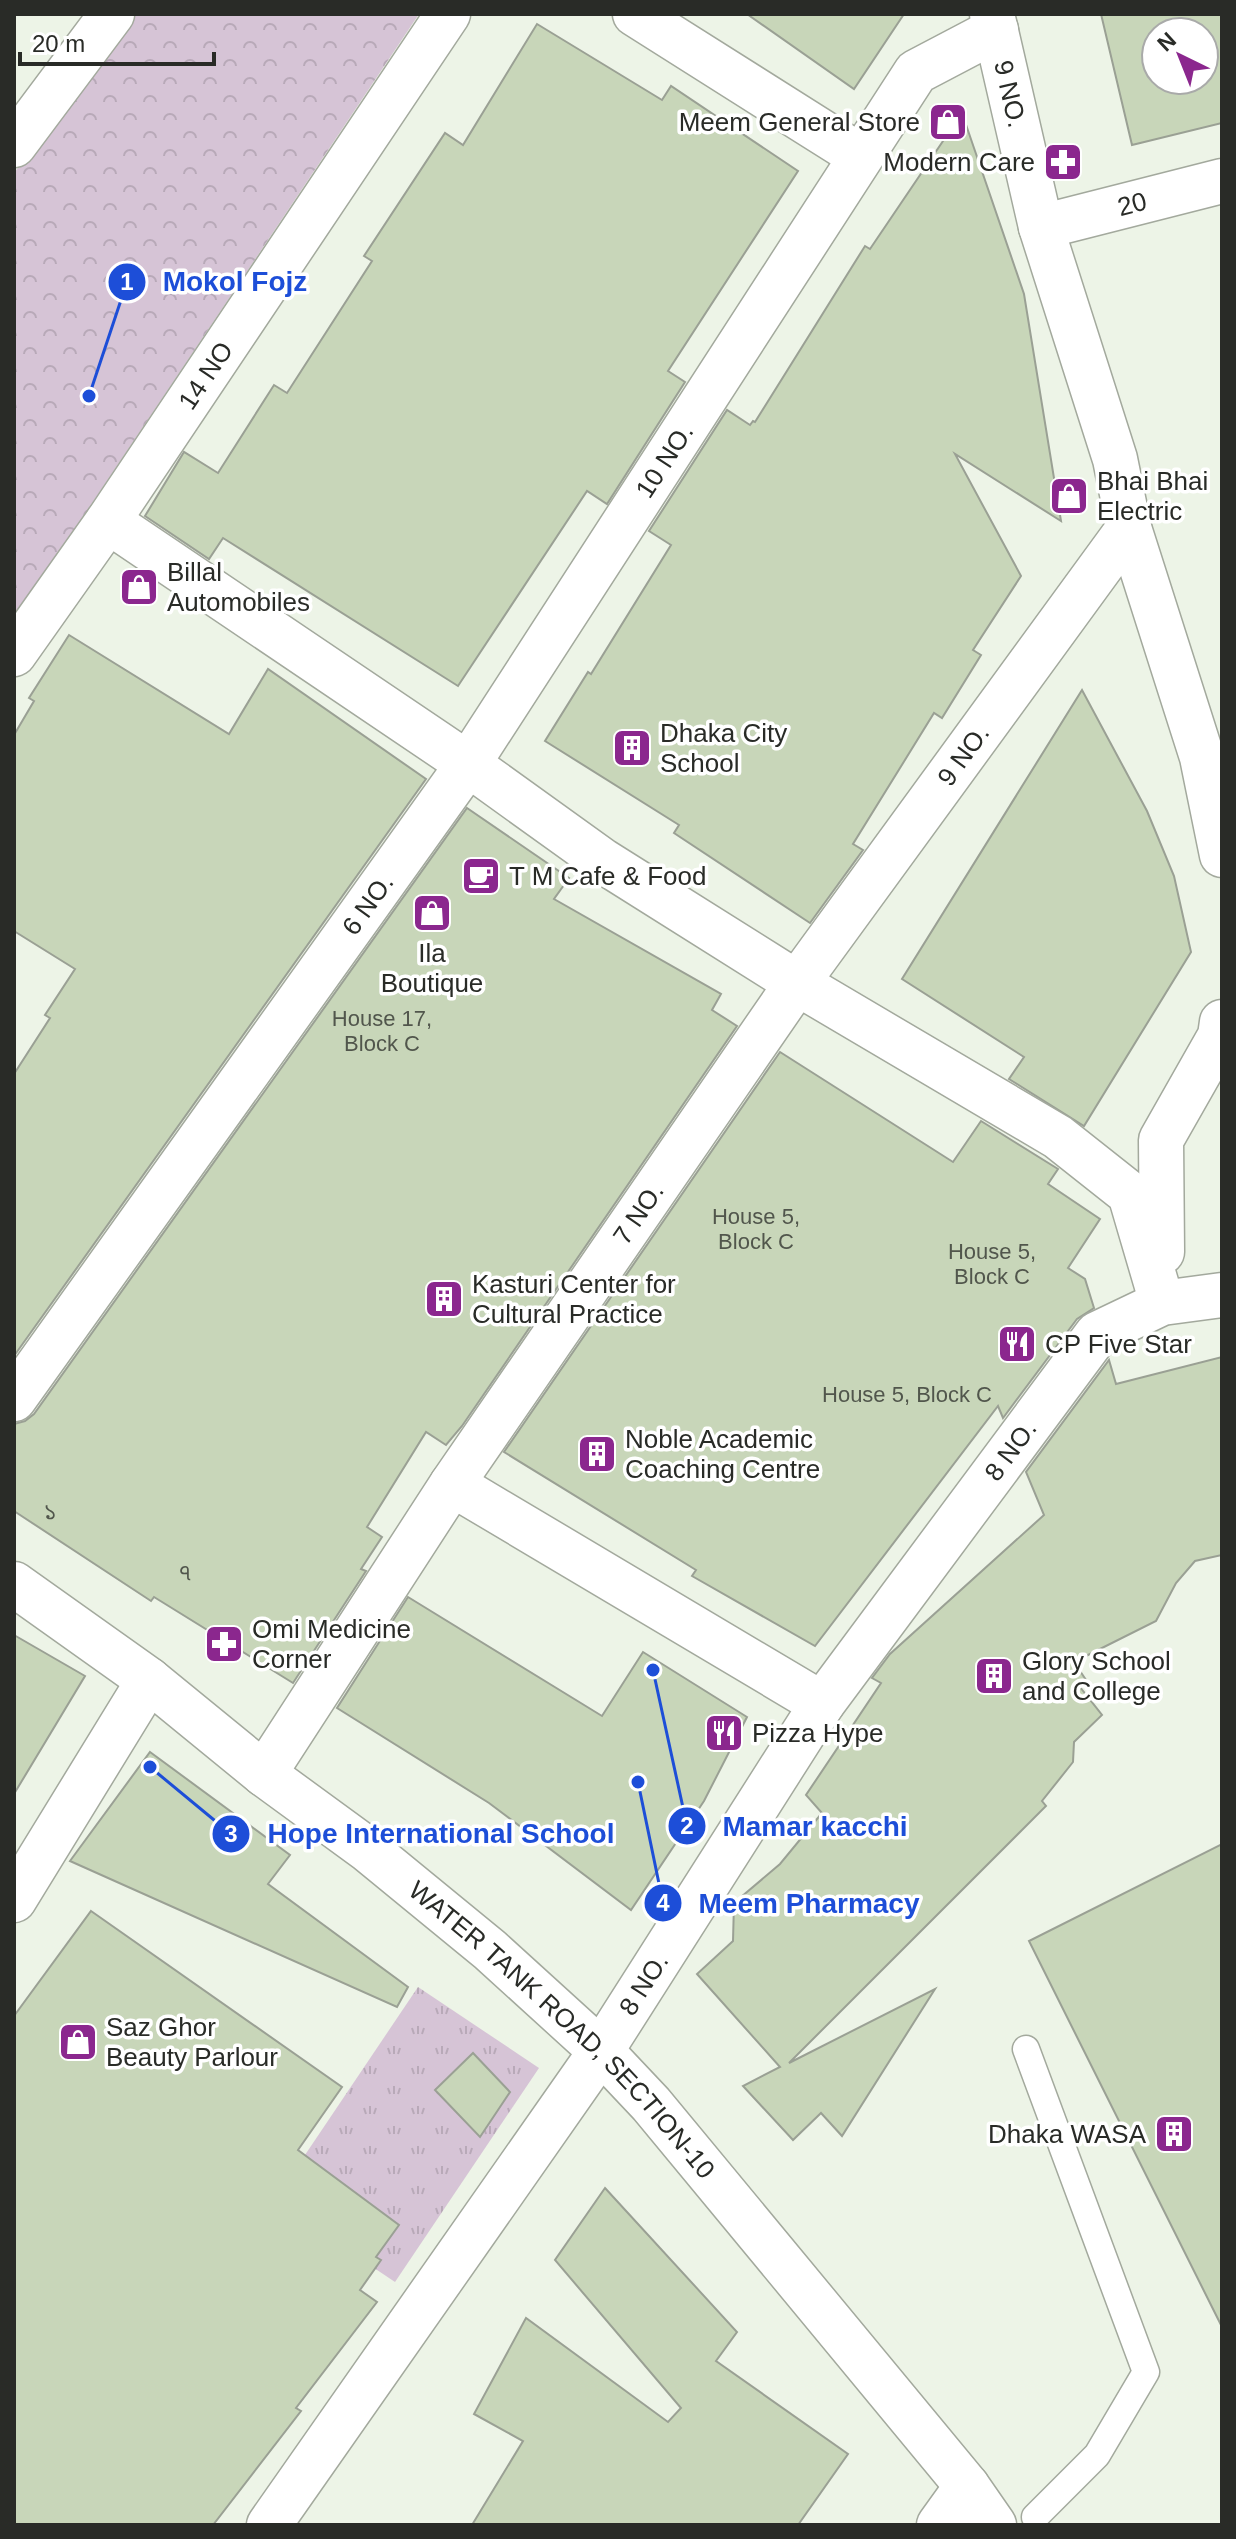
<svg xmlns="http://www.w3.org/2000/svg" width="1236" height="2539" font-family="Arial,'Noto Sans Bengali',sans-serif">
  <defs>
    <pattern id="grass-tufts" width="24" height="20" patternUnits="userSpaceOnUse" patternTransform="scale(2)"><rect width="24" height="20" fill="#d6c4d6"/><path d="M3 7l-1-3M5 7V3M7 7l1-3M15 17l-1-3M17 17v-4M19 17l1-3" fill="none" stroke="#b8a9b8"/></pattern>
    <pattern id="park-crowns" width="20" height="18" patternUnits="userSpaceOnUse" patternTransform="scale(2)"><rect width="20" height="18" fill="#d6c4d6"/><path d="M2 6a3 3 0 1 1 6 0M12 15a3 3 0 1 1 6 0" fill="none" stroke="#b8a9b8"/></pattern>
  </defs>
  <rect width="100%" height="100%" fill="#edf4e7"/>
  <polygon fill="url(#grass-tufts)" points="418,1987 539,2068 395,2282 274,2201"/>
  <polygon fill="url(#park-crowns)" points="134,14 419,14 14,620 14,173"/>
  <g fill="#c8d6b9" stroke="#9aa094" stroke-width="2" fill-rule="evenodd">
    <polygon points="747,14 904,14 854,89"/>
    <path d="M 1101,14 L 1222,14 L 1222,123 L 1132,145 ZM 1156,32 L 1204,32 L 1204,80 L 1156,80 Z"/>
    <polygon points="537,24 662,100 671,86 798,171 668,371 685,382 607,504 587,491 458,686 223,538 209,559 145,516 184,452 218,473 274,385 287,393 372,261 364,256 445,133 463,145"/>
    <polygon points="962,113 1024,294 1061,521 955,454 1021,576 973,650 981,655 942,718 934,713 853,844 863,850 810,923 674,833 679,825 545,741 588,672 591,674 671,545 649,531 727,410 750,425 753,421 755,422 865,246 870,249"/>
    <polygon points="69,635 229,734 268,669 426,779 14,1356 14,1074 50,1018 45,1015 75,969 14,931 14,735 34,701 29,698"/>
    <polygon points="1082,690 1147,811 1174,876 1191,952 1084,1126 1009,1079 1024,1057 902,979"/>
    <polygon points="467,808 569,878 554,899 721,994 712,1010 737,1026 462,1426 446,1445 426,1432 367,1527 382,1537 361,1569 366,1571 293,1683 154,1597 151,1601 14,1511 14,1424 25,1421 34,1414"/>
    <polygon points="780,1052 953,1162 981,1121 1058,1169 1048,1184 1100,1219 1068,1268 1085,1279 1094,1308 1077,1319 1003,1418 998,1406 815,1646 692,1576 696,1570 504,1452"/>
    <polygon points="1222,1357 1222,1555 1195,1561 1176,1583 1156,1621 1074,1662 1086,1680 1080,1687 1102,1715 1074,1742 1073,1762 1042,1801 1046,1806 789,2063 935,1989 842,2136 821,2113 793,2140 743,2086 780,2067 697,1974 733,1941 734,1903 780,1864 822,1813 806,1795 881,1683 872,1678 890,1654 1044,1515 1026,1472 1109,1360 1116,1384"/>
    <polygon points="408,1597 602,1716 643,1652 747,1717 704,1801 631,1910 489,1803 337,1708"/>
    <polygon points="14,1635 85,1676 14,1794"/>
    <polygon points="150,1752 290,1855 268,1884 408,1987 397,2007 70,1861"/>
    <polygon points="1222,1844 1222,2327 1029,1941"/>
    <polygon points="91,1911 342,2087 298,2150 399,2225 376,2257 381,2260 360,2290 377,2302 296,2408 301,2411 213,2525 14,2525 14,2016"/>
    <polygon points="473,2053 510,2092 480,2137 435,2090"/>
    <polygon points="605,2188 737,2332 716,2361 848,2454 798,2525 472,2525 523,2441 474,2414 526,2318 668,2422 681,2408 555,2260"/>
  </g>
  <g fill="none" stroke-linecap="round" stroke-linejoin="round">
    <g stroke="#a3a99d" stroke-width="29">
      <polyline id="service" points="1026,2049 1146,2372 1097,2455 1035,2517"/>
    </g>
    <g stroke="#a3a99d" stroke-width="47">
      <g id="minor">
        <polyline points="635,14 860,156"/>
        <path id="s1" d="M 992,14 L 1041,227 L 1115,459 L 1129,528 L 1202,757 L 1222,855"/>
        <polyline points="14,145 112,14"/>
        <path id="s2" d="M 1041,227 L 1222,181"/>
        <polyline points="108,521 468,764 603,861 797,983 1058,1137 1130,1194 1162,1303"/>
        <path id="s3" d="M 14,654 L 108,521 L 448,14"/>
        <polyline points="1162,1252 1161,1140 1220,1036 1222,1022"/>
        <path id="s4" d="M 14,1399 L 468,764 L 916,72 L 996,30"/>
        <polyline points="452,1484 822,1704"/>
        <path id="s5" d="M 14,1584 L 149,1680 L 264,1774 L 368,1850 L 490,1950 L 601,2051 L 651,2104 L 967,2486 L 994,2525"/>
        <path id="s6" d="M 264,1774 L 452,1484 L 797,983 L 1129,528"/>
        <polyline points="14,1900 149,1680"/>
        <path id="s7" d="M 269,2525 L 601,2051 L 822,1704 L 1097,1334 L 1162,1303 L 1222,1295"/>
        <polyline points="939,2525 967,2486"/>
      </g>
    </g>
    <use href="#service" stroke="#fff" stroke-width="26"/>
    <use href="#minor" stroke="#fff" stroke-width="44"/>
  </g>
  <defs>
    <g id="shop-square" transform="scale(2)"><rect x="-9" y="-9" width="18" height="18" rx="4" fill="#8b278e" stroke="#fff"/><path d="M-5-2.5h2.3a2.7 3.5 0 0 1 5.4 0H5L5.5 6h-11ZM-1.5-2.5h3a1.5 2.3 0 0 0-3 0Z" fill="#fff"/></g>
    <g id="pharmacy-square" transform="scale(2)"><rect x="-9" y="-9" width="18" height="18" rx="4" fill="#8b278e" stroke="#fff"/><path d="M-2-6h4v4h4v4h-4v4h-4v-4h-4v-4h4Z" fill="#fff"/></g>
    <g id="building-square" transform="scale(2)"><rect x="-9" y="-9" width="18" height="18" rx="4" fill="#8b278e" stroke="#fff"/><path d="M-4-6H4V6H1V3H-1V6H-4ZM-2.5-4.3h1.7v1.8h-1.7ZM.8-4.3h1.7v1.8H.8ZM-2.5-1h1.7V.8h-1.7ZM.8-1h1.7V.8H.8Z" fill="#fff"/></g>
    <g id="cafe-square" transform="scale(2)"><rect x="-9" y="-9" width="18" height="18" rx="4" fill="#8b278e" stroke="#fff"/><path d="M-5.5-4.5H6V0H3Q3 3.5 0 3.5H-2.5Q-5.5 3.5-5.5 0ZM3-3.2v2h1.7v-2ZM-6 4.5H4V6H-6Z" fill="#fff"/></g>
    <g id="restaurant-square" transform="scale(2)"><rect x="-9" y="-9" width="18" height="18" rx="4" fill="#8b278e" stroke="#fff"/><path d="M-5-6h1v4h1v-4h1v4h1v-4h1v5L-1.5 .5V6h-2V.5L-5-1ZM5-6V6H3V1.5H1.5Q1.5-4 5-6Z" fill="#fff"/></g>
  </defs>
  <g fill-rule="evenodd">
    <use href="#shop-square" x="948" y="122"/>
    <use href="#pharmacy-square" x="1063" y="162"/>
    <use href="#shop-square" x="1069" y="496"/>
    <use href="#shop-square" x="139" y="587"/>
    <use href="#building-square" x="632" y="748"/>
    <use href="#cafe-square" x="481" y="876"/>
    <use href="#shop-square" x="432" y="913"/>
    <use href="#building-square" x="444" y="1299"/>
    <use href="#restaurant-square" x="1017" y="1344"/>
    <use href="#building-square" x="597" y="1454"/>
    <use href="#pharmacy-square" x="224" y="1644"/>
    <use href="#building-square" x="994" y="1676"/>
    <use href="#restaurant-square" x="724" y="1733"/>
    <use href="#shop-square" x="78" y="2042"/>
    <use href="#building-square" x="1174" y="2134"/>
  </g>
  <g text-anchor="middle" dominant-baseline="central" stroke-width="7" stroke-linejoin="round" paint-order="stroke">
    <g font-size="22" fill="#51564c">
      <text x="382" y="1018">House 17,<tspan x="382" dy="25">Block C</tspan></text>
      <text x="756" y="1216">House 5,<tspan x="756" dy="25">Block C</tspan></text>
      <text x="992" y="1251">House 5,<tspan x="992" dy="25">Block C</tspan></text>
      <text x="907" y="1394">House 5, Block C</text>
      <text x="50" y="1512">১</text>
      <text x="185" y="1572">৭</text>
    </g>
    <g font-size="26" fill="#292b27" stroke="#fff">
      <text stroke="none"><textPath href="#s1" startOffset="82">9 NO.</textPath></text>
      <text stroke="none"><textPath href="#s2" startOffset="94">20</textPath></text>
      <text stroke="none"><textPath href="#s3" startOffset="338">14 NO</textPath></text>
      <text stroke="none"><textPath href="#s4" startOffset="1142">10 NO.</textPath></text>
      <text stroke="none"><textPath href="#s6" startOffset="1236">9 NO.</textPath></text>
      <text stroke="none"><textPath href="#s4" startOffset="608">6 NO.</textPath></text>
      <text stroke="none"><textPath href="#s6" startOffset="674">7 NO.</textPath></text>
      <text stroke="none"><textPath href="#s7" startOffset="1306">8 NO.</textPath></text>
      <text stroke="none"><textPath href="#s7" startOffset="658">8 NO.</textPath></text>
      <text stroke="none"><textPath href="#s5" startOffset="708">WATER TANK ROAD, SECTION-10</textPath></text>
    </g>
    <g font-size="26" fill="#292b27" stroke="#fff" text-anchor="start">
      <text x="920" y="122" text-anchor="end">Meem General Store</text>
      <text x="1035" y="162" text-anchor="end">Modern Care</text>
      <text x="1097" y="481">Bhai Bhai<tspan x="1097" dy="30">Electric</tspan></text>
      <text x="167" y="572">Billal<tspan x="167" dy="30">Automobiles</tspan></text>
      <text x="660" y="733">Dhaka City<tspan x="660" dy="30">School</tspan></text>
      <text x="509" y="876">T M Cafe &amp; Food</text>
      <text x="432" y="953" text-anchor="middle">Ila<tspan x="432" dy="30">Boutique</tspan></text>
      <text x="472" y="1284">Kasturi Center for<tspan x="472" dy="30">Cultural Practice</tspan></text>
      <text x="1045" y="1344">CP Five Star</text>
      <text x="625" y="1439">Noble Academic<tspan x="625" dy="30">Coaching Centre</tspan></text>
      <text x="252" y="1629">Omi Medicine<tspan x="252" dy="30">Corner</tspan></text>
      <text x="1022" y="1661">Glory School<tspan x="1022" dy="30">and College</tspan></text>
      <text x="752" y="1733">Pizza Hype</text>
      <text x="106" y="2027">Saz Ghor<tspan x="106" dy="30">Beauty Parlour</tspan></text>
      <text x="1146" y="2134" text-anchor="end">Dhaka WASA</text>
    </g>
  </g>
  <path fill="none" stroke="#1d4ed8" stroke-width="3" d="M89 396L127 282M653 1670L687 1826M150 1767L231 1834M638 1782L663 1903"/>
  <g fill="#1d4ed8" stroke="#fff" stroke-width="3">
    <circle cx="89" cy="396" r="8"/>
    <circle cx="653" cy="1670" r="8"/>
    <circle cx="150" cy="1767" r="8"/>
    <circle cx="638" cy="1782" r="8"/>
    <circle cx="127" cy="282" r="20"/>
    <circle cx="687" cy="1826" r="20"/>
    <circle cx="231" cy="1834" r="20"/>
    <circle cx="663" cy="1903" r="20"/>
  </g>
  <g font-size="24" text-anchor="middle" font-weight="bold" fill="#fff">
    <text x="127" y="290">1</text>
    <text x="687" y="1834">2</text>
    <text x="231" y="1842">3</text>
    <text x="663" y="1911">4</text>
  </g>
  <g font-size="28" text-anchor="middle" font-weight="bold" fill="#1d4ed8" stroke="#fff" stroke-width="7" stroke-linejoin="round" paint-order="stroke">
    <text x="235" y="291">Mokol Fojz</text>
    <text x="815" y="1836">Mamar kacchi</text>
    <text x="441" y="1843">Hope International School</text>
    <text x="809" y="1913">Meem Pharmacy</text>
  </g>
  <rect width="1236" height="2539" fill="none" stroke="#292b27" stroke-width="32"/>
  <g transform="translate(1180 56) rotate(317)"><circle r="38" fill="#ffffff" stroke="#a9aaa9" stroke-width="2"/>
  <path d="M0-6L14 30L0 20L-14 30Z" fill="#8b278e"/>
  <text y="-12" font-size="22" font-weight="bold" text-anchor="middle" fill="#292b27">N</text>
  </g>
  <path d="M20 52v12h194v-12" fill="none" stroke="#292b27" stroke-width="4"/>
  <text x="32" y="52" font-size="24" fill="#292b27" stroke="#ffffff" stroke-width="6" paint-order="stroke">20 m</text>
</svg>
